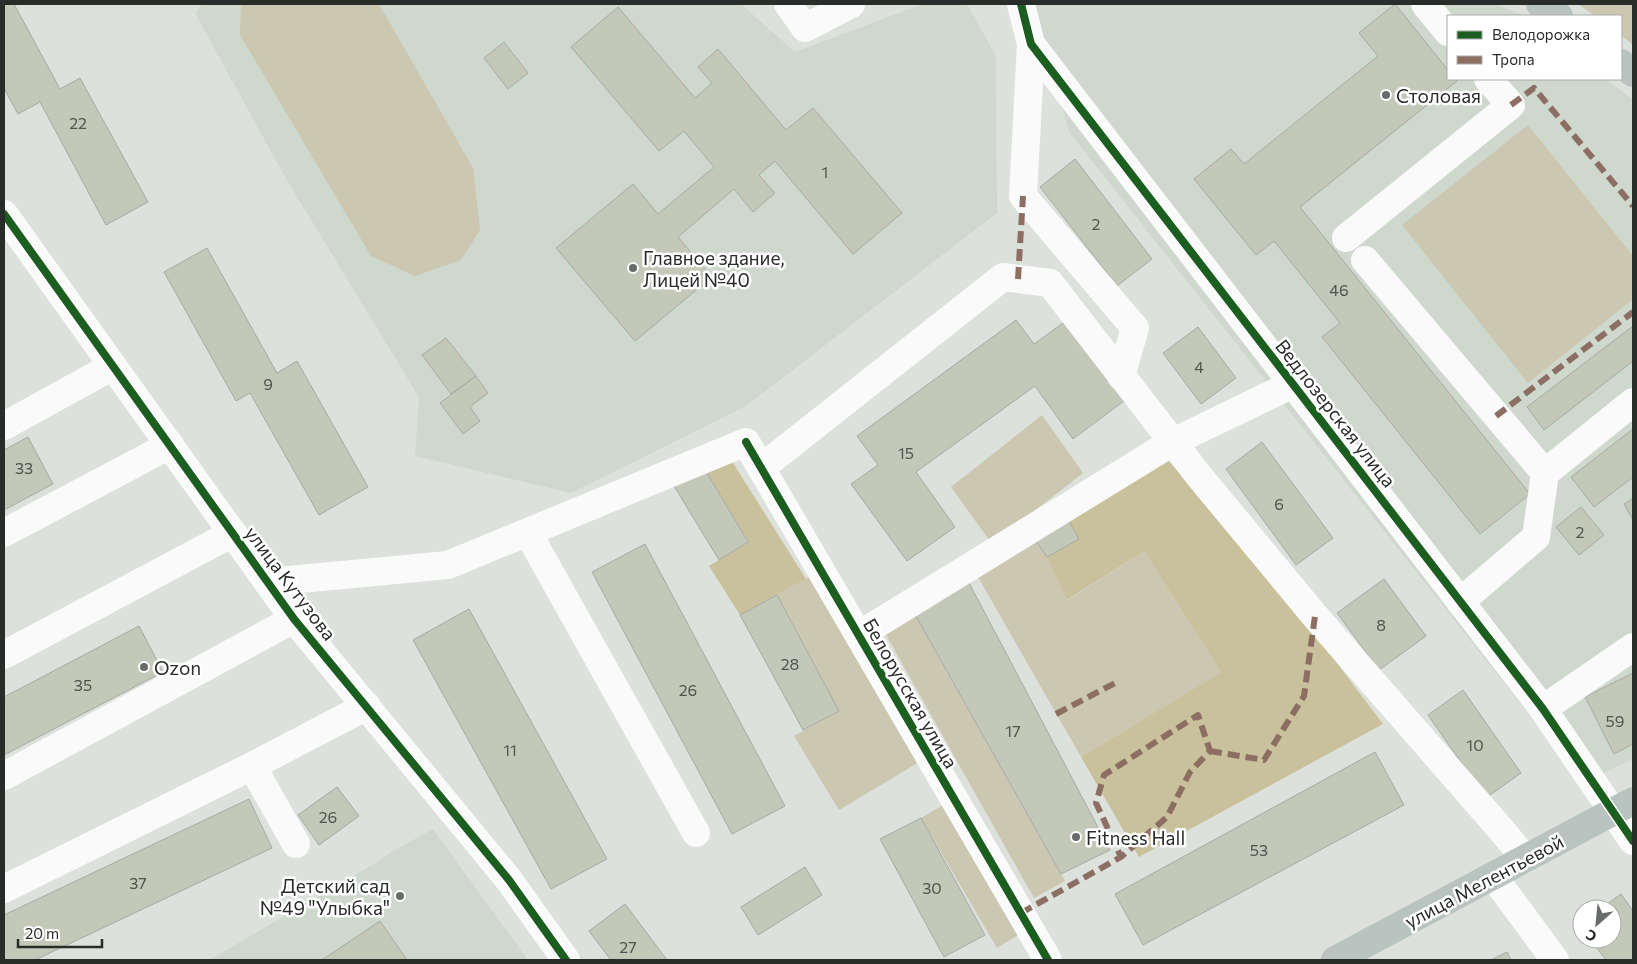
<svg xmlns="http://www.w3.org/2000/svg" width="1637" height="964" font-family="Commissioner,sans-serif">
  <rect width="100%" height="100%" fill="#dce1dc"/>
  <g fill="#ced8cd">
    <polygon points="203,4 741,4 795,52 923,4 967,4 996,56 997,213 746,406 571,493 415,456 419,397 285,177 195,13"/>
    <polygon points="1034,4 1498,4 1523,16 1448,16 1448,79 1606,79 1633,100 1633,759 1583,783 1069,132"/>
    <polygon points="433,829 528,960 209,960 374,864 393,851"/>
  </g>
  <g fill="#ccc7b0">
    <polygon points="241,4 379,4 473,168 480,230 461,260 415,276 371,256 240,35"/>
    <polygon points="1578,4 1633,4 1633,45 1621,35 1621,16 1595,16"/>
    <polygon points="1528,125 1633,256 1633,299 1528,383 1402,225"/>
    <polygon points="1042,415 1083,473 992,544 951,487"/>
    <polygon points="1034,538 1047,557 1068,600 1144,551 1221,672 1081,757 978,577"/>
    <polygon points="813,575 921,761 839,810 794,736 839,711 777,595"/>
    <polygon points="912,609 1065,881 1034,898 881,626"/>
    <polygon points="943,805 1018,935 997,948 921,818"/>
  </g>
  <g fill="#c9c09c">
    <polygon points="728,455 806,579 740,615 709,566 748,542 704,468"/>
    <polygon points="1168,460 1305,621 1383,724 1139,857 1081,757 1221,672 1144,551 1067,600 1047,557 1079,539 1067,518"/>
  </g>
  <g fill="#c3c8b9" stroke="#a7aaa5">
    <polygon points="4,4 14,4 60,89 80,78 148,202 106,225 40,102 18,114 4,88"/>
    <polygon points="1395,4 1448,70 1448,79 1456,79 1457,81 1300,207 1530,494 1480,534 1322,337 1340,323 1274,241 1256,255 1194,179 1231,149 1244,164 1378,56 1359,33"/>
    <polygon points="618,7 695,98 712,83 698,67 718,49 786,130 813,108 902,213 853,254 775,161 759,175 775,193 753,212 734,189 678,237 712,277 635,341 556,248 633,184 658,214 714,167 684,131 659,151 571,47"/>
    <polygon points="504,42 528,73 508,89 484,58"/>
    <polygon points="1075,159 1152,259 1117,286 1040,187"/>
    <polygon points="207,248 277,373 297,361 368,487 319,515 250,393 236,401 164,272"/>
    <polygon points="1016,320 1034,344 1066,321 1124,401 1073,439 1035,386 916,472 955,527 907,561 851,484 878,465 857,436"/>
    <polygon points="1633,326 1633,361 1544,430 1527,407"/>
    <polygon points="1198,327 1236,378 1201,404 1163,353"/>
    <polygon points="446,338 476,376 451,394 422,355"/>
    <polygon points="476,376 488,393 470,407 480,421 463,434 440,403"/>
    <polygon points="1633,429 1633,477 1594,507 1571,477"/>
    <polygon points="28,437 53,484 4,510 4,450"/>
    <polygon points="1262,442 1333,538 1296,565 1226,469"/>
    <polygon points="704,468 748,542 719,560 674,486"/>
    <polygon points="1633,498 1633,520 1624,504"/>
    <polygon points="1581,507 1604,535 1579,555 1556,527"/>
    <polygon points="1067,518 1079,539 1047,557 1034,538"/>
    <polygon points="645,544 785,806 732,834 592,572"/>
    <polygon points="1384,579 1426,636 1379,670 1337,613"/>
    <polygon points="968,581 1110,850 1061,874 912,609"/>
    <polygon points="777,595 839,711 803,730 740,615"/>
    <polygon points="469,609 607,859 551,889 413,640"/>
    <polygon points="139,626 163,672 4,755 4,697"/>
    <polygon points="1633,673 1633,744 1614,754 1585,697"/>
    <polygon points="1463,690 1521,773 1486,798 1428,715"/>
    <polygon points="1375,752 1404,805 1143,945 1115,894"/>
    <polygon points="337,787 359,816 319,845 298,815"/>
    <polygon points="249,799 272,848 35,960 4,960 4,915"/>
    <polygon points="921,818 985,935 944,957 880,839"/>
    <polygon points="805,867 822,895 758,935 741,907"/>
    <polygon points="1621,894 1633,911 1633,960 1606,960 1590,939 1612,939 1612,909 1600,909"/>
    <polygon points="625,904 667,960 611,960 589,931"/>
    <polygon points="380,921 407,960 322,960"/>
    <polygon points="1507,952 1511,960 1491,960"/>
  </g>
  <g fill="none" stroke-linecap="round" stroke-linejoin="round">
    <g stroke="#fafafa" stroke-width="28">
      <polyline points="788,4 805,28 851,4"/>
      <polyline points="1021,4 1031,44 1543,709 1633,841"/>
      <polyline points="1425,4 1448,32"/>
      <polyline points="1031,44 1023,196 1135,328 1121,376"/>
      <polyline points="4,214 294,619 509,880 566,960"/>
      <polyline points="1346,238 1511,105 1488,79"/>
      <polyline points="1365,260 1545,473"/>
      <polyline points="4,426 113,366"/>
      <polyline points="761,468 1003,277 1050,283 1199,476 1315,616 1504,833 1525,859"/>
      <polyline points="4,533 170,445"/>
      <polyline points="528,533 696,833"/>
      <polyline points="268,582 448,565 746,442 1048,960"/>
      <polyline points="1460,602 1536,537 1545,473 1633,402"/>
      <polyline points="859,635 1171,443 1293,384"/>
      <polyline points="4,655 233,533"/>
      <polyline points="1543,709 1633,647"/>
      <polyline points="252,766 296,844"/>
      <polyline points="4,776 294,619"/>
      <polyline points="1493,876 1555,960"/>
      <polyline points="4,889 252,766 367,706"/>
    </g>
    <g stroke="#b9c4c0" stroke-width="28">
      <polyline points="1540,4 1559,16"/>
      <polyline points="1621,63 1633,73"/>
      <polyline points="1335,960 1633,801"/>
    </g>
    <g stroke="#8d6e63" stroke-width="6" stroke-dasharray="12 6" stroke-linecap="butt">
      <polyline points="1511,105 1534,88 1633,206"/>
      <polyline points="1018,279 1023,196"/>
      <polyline points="1496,416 1633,312"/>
      <polyline points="1056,714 1117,682"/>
      <polyline points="1210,751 1264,760 1304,696 1315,616"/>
      <polyline points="1021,913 1121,857 1167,817 1190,772 1210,751 1198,715 1104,775 1096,803 1121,857"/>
    </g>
    <g stroke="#fff" stroke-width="11">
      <g id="cycleway">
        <polyline points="1021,4 1031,44 1543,709 1633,841"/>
        <polyline points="4,214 294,619 509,880 566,960"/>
        <polyline points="746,442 1048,960"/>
      </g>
    </g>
    <use href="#cycleway" stroke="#1b5e20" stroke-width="8"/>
  </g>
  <g fill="#686c68" stroke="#fff" stroke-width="2">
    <circle cx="1386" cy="95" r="5"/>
    <circle cx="633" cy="268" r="5"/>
    <circle cx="144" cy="667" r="5"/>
    <circle cx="1076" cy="837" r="5"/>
    <circle cx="400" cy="896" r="5"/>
  </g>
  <g text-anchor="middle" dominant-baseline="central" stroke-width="5" stroke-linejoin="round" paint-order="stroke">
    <g font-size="16" fill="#50544d">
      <text x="78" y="122">22</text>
      <text x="825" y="171">1</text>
      <text x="1096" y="223">2</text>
      <text x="1339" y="289">46</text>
      <text x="1199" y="366">4</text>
      <text x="268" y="383">9</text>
      <text x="906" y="452">15</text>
      <text x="24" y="467">33</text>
      <text x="1279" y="503">6</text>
      <text x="1580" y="531">2</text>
      <text x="1381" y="624">8</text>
      <text x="790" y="663">28</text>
      <text x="83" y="684">35</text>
      <text x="688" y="689">26</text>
      <text x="1615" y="720">59</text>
      <text x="1013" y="730">17</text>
      <text x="1475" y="744">10</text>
      <text x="510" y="749">11</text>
      <text x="328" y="816">26</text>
      <text x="1259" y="849">53</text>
      <text x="138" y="882">37</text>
      <text x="932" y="887">30</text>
      <text x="628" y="946">27</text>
    </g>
    <g font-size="19" fill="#292d29" stroke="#fff" text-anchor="start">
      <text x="1396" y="95">Столовая</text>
      <text x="643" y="257">Главное здание,<tspan x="643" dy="22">Лицей №40</tspan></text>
      <text x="154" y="667">Ozon</text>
      <text x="1086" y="837">Fitness Hall</text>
      <text x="390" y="885" text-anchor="end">Детский сад<tspan x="390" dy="22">№49 "Улыбка"</tspan></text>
    </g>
    <g font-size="19" fill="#292d29" stroke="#fff">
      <text transform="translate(1336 413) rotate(52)">Ведлозерская улица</text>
      <text transform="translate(291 583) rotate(53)">улица Кутузова</text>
      <text transform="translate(911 693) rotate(60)">Белорусская улица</text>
      <text transform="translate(1484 881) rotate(-28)">улица Мелентьевой</text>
    </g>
  </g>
  <rect width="1637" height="964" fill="none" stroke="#292d29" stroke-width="10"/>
  <rect x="1447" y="15" width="175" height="65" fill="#ffffff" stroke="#a9aba9"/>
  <rect x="1457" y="31" width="25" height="8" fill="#1b5e20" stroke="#a9aba9"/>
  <text x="1492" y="40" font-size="15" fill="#292d29">Велодорожка</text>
  <rect x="1457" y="56" width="25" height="8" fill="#8d6e63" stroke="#a9aba9"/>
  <text x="1492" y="65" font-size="15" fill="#292d29">Тропа</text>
  <g transform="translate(1597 924) rotate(207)"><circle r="24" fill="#ffffff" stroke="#a9aba9"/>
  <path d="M0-4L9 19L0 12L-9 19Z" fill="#686c68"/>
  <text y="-8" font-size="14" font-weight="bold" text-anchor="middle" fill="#292d29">С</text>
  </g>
  <path d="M18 939v8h84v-8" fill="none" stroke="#292d29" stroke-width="2.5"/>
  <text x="25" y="939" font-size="15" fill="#292d29" stroke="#ffffff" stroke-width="4" paint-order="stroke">20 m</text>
</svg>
